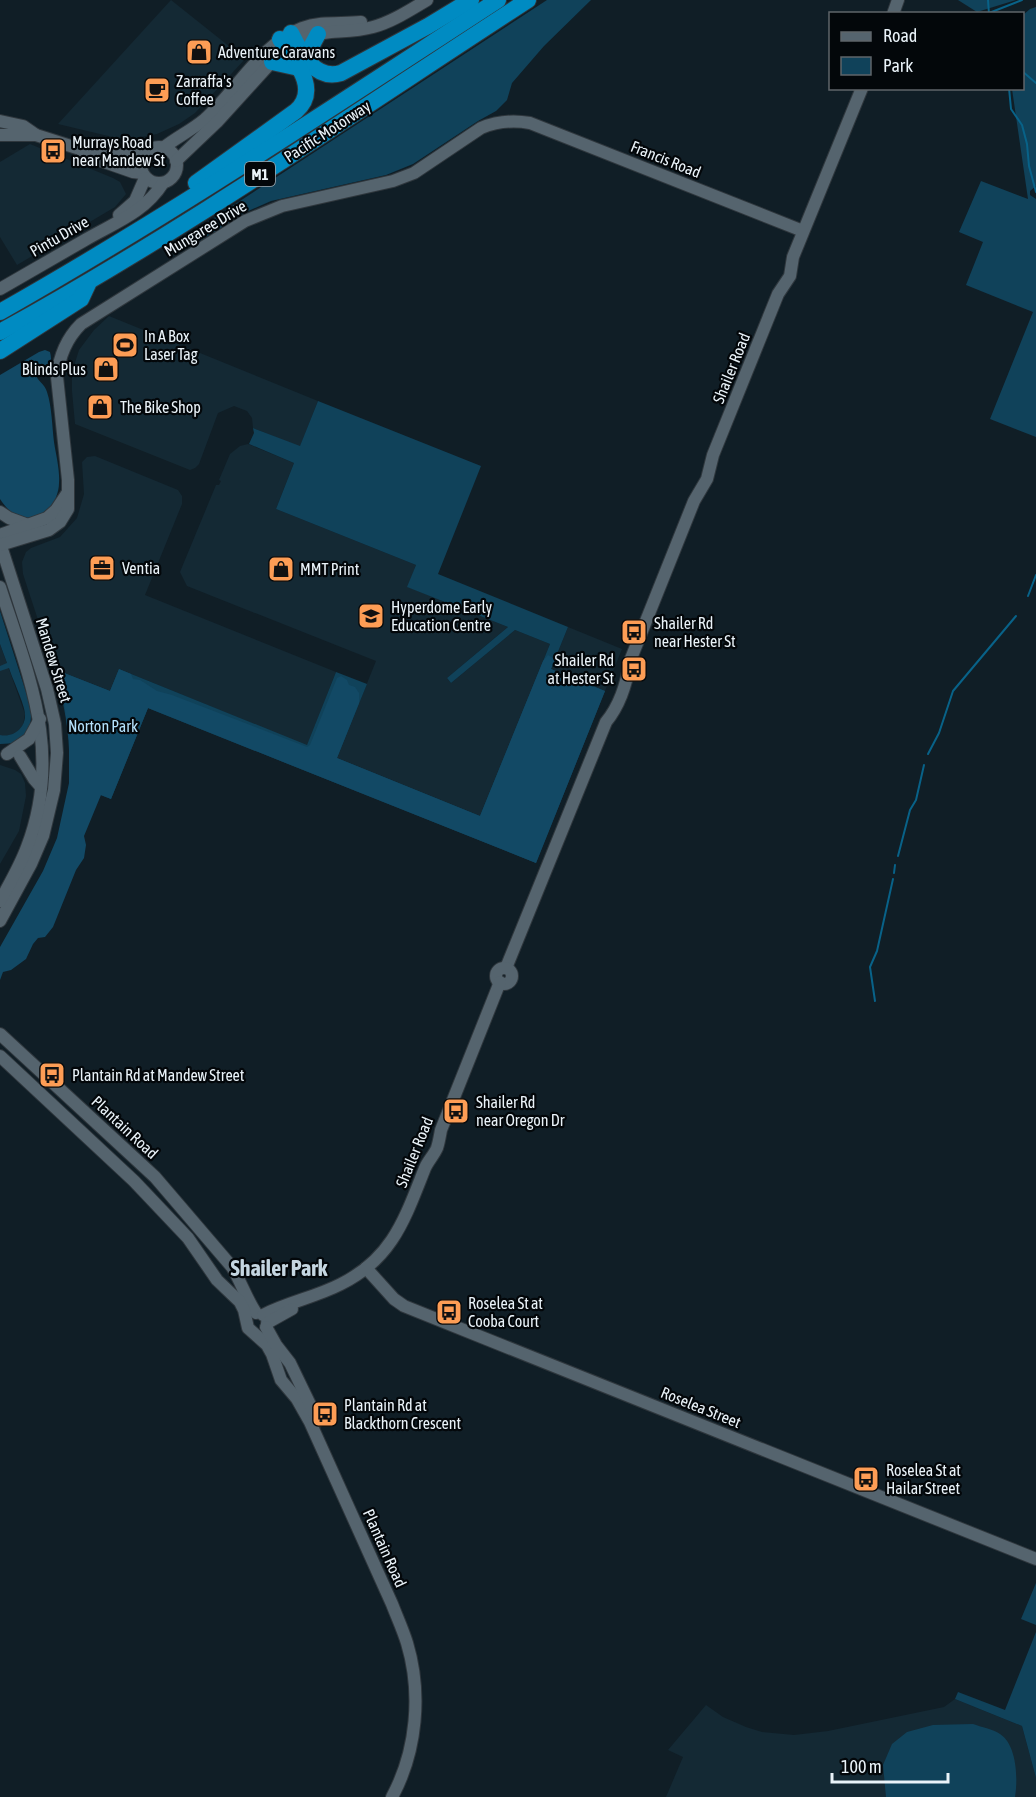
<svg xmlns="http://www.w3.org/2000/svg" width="1036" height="1797" font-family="'Asap Condensed',sans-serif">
  <rect width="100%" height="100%" fill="#101e26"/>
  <g fill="#142934">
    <polygon points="171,0 245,59 195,113 179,124 157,134 125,140 58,124"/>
    <polygon points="30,144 113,178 120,182 126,194 115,207 17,265 0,237 0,162"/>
    <polygon points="109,316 318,401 300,447 253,428 252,418 247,411 234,406 218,413 199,464 195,468 190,470 75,424 72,391 72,372 79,350 94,330"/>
    <polygon points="248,444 294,463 276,509 416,565 408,587 508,627 447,678 451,683 515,630 550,644 480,816 337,758 376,661 187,586 180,572 216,485 219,485 221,481 219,480 230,454 240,446"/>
    <polygon points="95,456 178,490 182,496 182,504 145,595 336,672 307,746 119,669 110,691 54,669 23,574 22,562 26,552 31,548 60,537 77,518 84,494 82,462 87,457"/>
    <polygon points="568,627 622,649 605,691 551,669"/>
    <polygon points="0,644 25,714 23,725 17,733 6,736 0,736"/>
    <polygon points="0,765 15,770 21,774 25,783 26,796 19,831 0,864"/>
    <polygon points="955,1699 1022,1726 1036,1778 1036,1797 666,1797 683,1757 668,1750 706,1705 723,1717 746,1727 762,1732 794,1735 828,1731 944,1707"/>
  </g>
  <g fill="#10425a">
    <polygon points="547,0 591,0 544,46 512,83 507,100 496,111 478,121 413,164 386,175 271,201 246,212 190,247 185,237"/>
    <polygon points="958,0 1016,0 977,12"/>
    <polygon points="1036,7 1036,186 1030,191 1030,195 1036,199 1036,437 990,419 1033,312 966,285 983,242 959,232 981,181 1028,199 1012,89 1022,88 1023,15 1030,9"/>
    <path d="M 318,401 L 481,466 L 438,574 L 568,627 L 551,669 L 605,691 L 536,863 L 148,708 L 111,799 L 69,783 C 71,741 66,708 54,669 L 110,691 L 119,669 L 307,745 L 336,672 L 367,684 L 337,758 L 480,816 L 550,644 L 515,630 L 451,683 L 447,678 L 508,627 L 407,587 L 416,565 L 276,509 L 294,463 L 249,444 L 254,433 L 253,428 L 300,446 Z"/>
    <path d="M 0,611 L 31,708 C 32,732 26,744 0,744 L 0,735 C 13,738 26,728 25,714 C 25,705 12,678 9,668 L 0,671 L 0,666 L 7,663 L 0,644 Z"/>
    <polygon points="1036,1583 1036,1625 1021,1619"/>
    <polygon points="1036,1632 1036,1778 1022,1726 955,1699 958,1692 1005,1710"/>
    <path d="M 973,1724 C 981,1727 993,1729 1000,1734 C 1017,1745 1018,1779 1015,1797 L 886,1797 L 883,1765 L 892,1744 L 907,1732 L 933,1725 Z"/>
  </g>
  <g fill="#124965">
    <path d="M 45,350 L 50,352 C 52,359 51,365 47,372 L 44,373 L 40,371 L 35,373 C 37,381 45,384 47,392 C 52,407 52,426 54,442 C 56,455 60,470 59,483 C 59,497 49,515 34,518 C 18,521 8,511 0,499 L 0,375 L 39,352 Z"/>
    <polygon points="548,655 555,659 551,669 605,691 536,863 148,708 111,799 101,795 84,836 86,845 84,858 76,870 53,927 45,937 38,938 33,944 26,959 11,970 3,972 0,980 0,947 43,871 57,838 69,783 69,741 64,702 54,669 110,691 119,669 131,674 133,679 140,680 157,691 172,695 307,747 310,745 337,678 341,676 347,680 349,685 355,687 359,693 359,703 337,758 480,816 543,661"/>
  </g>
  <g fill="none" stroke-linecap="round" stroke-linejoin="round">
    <g stroke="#086288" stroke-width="2">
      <polyline points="988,0 989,14"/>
      <polyline points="989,13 1022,0"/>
      <polyline points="1022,71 1036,83"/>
      <polyline points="1009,88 1011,109 1022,125 1027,144 1029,166 1036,192"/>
      <polyline points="1028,596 1036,575"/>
      <polyline points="928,754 939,733 953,691 1016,616"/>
      <polyline points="898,856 910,810 916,800 924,765"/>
      <polyline points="894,873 895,865"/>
      <polyline points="875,1001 870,967 877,951 893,879"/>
    </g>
    <g stroke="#2f373d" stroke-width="14">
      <g id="minor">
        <polyline points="893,14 898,0"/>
        <polyline points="0,121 23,126 36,135 80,149 93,158 133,172 142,173"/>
        <polyline points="0,135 36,135"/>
        <circle cx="159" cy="165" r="18"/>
        <path d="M 163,148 C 177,137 192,130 205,119 C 236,91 262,43 302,28 C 321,21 341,24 361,22"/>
        <polyline points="80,149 96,149 124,155 144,154"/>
        <path d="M 176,161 L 217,122 L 277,56 C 292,43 311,34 331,32 C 346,31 359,31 373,27 C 392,22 410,10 427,0"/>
        <polyline points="119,215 135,201 145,178"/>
        <path d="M 0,289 C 28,273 57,256 85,240 C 114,223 144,213 163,183"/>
        <polyline points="0,512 9,518 28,525"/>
        <polyline points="0,535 47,518 56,510 68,492"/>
        <polyline points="0,543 47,689 55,724 57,753 54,790 43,836 31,864 0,921"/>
        <path d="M 0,545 L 49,530 L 60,522 L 68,509 L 68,480 L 57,377 C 59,357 67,338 81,324 L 245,221 L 282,206 L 393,181 L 414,173 L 481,128 C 498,121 513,120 530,123 L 803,231"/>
        <path d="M 0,587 C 29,677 63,753 27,847 C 20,866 10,883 0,901"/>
        <polyline points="7,754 29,739 40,719"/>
        <polyline points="20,756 34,779 41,787"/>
        <path d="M 506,968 L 606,722 C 620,705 627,682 630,661 L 694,501 L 707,479 L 713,455 L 778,294 L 790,276 L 793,257 L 862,88"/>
        <circle cx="504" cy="976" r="8"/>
        <path d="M 0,1034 L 155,1177 L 232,1267 C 241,1282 246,1298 256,1313"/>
        <path d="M 0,1056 L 134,1181 L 188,1238 L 217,1280 L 240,1302 L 244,1310 L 248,1328 L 267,1345 L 272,1354 L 281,1380 L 297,1399 L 310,1422 L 392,1604 C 397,1617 403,1630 407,1643 C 422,1693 417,1751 392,1797"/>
        <polyline points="366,1268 394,1299 404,1306 1036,1559"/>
        <path d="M 263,1315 C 288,1302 316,1297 341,1284 C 393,1258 405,1218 425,1168 C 428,1161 434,1155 437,1148 C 439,1142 440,1135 441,1130 L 500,982"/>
        <polyline points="267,1323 292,1309"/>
        <polyline points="266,1327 276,1345 290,1363 318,1421"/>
      </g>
    </g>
    <g stroke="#2f373d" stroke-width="18">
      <g id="highway">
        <path d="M 291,33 C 301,53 315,81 341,73 L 428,26 L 471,0"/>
        <polyline points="272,62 299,68"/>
        <polyline points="308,62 311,47 318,34"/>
        <path d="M 196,183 L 296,111 C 321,89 294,60 280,39"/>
        <path d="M 0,312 C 171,215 333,107 498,0"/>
        <path d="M 0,332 C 182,232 354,113 528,0"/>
        <polyline points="0,351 81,299 88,284"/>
      </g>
    </g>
    <use href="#minor" stroke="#55646e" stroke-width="12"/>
    <use href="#highway" stroke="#008bc2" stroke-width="16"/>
  </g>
  <defs>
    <g id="shop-square" transform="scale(1.35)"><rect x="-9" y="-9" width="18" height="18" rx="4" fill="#fd9d55" stroke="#03070a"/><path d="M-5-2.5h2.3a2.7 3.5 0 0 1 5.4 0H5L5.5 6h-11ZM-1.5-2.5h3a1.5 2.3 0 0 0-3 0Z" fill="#111"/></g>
    <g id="cafe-square" transform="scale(1.35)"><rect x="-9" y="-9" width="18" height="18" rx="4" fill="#fd9d55" stroke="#03070a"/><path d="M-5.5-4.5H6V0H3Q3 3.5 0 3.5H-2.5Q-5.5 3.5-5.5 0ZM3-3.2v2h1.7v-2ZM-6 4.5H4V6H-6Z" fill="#111"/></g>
    <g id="bus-square" transform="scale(1.35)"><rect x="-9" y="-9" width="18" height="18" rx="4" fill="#fd9d55" stroke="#03070a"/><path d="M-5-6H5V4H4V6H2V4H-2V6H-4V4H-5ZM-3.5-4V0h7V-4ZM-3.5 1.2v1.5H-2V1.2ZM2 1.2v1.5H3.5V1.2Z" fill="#111"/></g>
    <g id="stadium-square" transform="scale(1.35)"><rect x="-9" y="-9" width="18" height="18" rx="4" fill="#fd9d55" stroke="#03070a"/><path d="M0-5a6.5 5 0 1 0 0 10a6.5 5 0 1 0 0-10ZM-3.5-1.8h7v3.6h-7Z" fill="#111"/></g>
    <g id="office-square" transform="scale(1.35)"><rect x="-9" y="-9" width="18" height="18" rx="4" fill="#fd9d55" stroke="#03070a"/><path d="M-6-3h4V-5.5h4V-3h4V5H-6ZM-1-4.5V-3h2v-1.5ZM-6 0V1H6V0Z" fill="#111"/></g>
    <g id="school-square" transform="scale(1.35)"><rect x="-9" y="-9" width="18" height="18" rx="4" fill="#fd9d55" stroke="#03070a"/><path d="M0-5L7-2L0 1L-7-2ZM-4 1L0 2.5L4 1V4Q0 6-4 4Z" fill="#111"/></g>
  </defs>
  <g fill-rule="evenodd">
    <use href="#shop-square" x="199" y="52"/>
    <use href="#cafe-square" x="157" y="90"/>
    <use href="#bus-square" x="53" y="151"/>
    <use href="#stadium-square" x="125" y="345"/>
    <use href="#shop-square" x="106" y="369"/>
    <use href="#shop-square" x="100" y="407"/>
    <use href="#office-square" x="102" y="568"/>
    <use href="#shop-square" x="281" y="569"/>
    <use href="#school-square" x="371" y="616"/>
    <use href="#bus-square" x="634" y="632"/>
    <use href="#bus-square" x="634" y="669"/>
    <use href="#bus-square" x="52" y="1075"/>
    <use href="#bus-square" x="456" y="1111"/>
    <use href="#bus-square" x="449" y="1312"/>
    <use href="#bus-square" x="325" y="1414"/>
    <use href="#bus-square" x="866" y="1479"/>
  </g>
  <g text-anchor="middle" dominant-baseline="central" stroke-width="4.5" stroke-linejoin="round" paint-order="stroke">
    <rect fill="#03070a" stroke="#a5acb1" stroke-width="1.5" x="245" y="162" width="30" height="24" rx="4.5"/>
    <g font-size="15" font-weight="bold" fill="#eaf3f9">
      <text x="260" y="174">M1</text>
    </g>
    <g font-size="16" fill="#eaf3f9" stroke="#03070a" text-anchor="start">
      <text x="218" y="52">Adventure Caravans</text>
      <text x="176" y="81">Zarraffa's<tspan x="176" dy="18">Coffee</tspan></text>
      <text x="72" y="142">Murrays Road<tspan x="72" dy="18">near Mandew St</tspan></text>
      <text x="144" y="336">In A Box<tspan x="144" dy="18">Laser Tag</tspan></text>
      <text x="86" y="369" text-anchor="end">Blinds Plus</text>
      <text x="120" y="407">The Bike Shop</text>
      <text x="122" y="568">Ventia</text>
      <text x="300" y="569">MMT Print</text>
      <text x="391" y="607">Hyperdome Early<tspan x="391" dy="18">Education Centre</tspan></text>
      <text x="654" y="623">Shailer Rd<tspan x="654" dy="18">near Hester St</tspan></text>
      <text x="614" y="660" text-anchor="end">Shailer Rd<tspan x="614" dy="18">at Hester St</tspan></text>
      <text x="72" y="1075">Plantain Rd at Mandew Street</text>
      <text x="476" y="1102">Shailer Rd<tspan x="476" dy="18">near Oregon Dr</tspan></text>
      <text x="468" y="1303">Roselea St at<tspan x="468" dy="18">Cooba Court</tspan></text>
      <text x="344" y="1405">Plantain Rd at<tspan x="344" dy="18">Blackthorn Crescent</tspan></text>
      <text x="886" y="1470">Roselea St at<tspan x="886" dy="18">Hailar Street</tspan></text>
    </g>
    <g font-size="16" fill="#eaf3f9" stroke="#03070a">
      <text transform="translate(327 131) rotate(-33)">Pacific Motorway</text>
      <text transform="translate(666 159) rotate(22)">Francis Road</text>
      <text transform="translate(205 228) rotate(-31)">Mungaree Drive</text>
      <text transform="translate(59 236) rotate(-30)">Pintu Drive</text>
      <text transform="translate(731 368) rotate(-68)">Shailer Road</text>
      <text transform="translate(54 660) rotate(73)">Mandew Street</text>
      <text transform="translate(125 1127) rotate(43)">Plantain Road</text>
      <text transform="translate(414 1152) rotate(-68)">Shailer Road</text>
      <text transform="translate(701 1407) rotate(22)">Roselea Street</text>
      <text transform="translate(385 1548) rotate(66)">Plantain Road</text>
    </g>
    <g font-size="16" fill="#b4e1fc" stroke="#03070a">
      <text x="103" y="726">Norton Park</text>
    </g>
    <g font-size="22" font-weight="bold" fill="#c5d6e1" stroke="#03070a">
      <text x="279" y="1268">Shailer Park</text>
    </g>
  </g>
  <rect x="829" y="12" width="195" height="78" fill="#03070a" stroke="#5f656a" stroke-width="1.5"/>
  <rect x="841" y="32" width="30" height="9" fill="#55646e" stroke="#5f656a" stroke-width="1.5"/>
  <text x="883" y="42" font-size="18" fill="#eaf3f9">Road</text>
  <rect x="841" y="57" width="30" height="18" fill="#10425a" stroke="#5f656a" stroke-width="1.5"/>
  <text x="883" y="72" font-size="18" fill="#eaf3f9">Park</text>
  <path d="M832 1773v9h116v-9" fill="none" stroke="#eaf3f9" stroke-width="3"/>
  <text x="841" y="1773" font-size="18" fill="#eaf3f9" stroke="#03070a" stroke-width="4.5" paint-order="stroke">100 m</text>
</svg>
